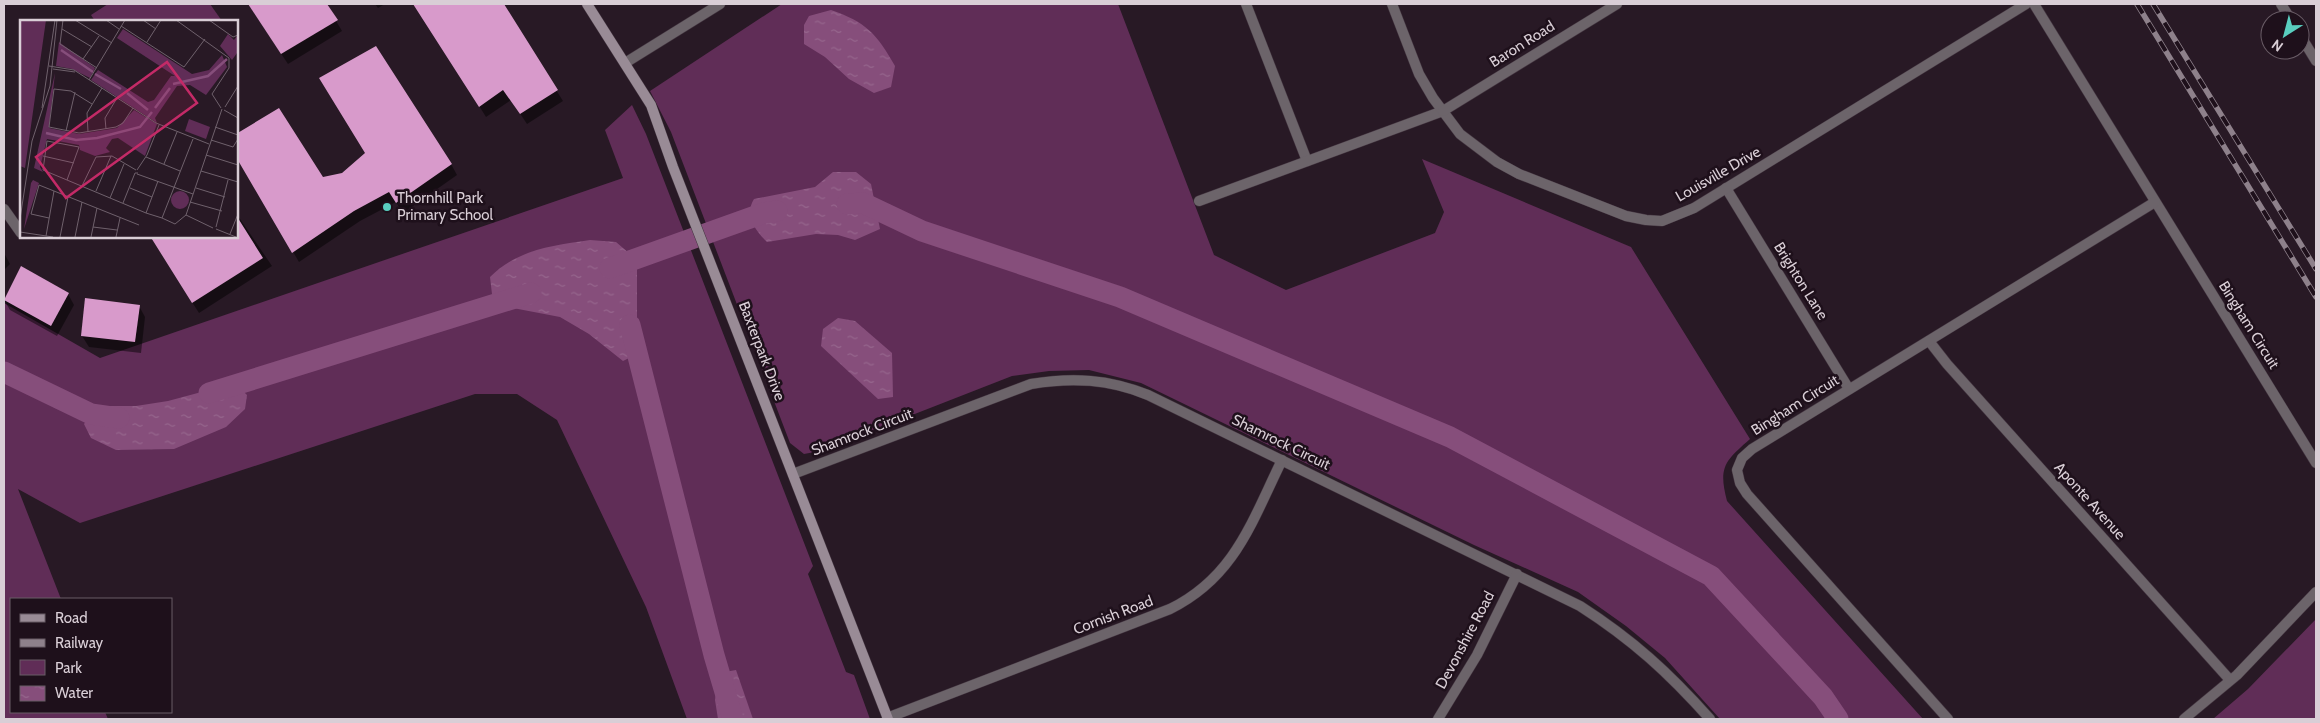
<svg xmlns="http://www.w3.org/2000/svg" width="2320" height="723" font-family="Cabin,sans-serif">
  <defs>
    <pattern id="water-ripples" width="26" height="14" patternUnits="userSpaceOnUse" patternTransform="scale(1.25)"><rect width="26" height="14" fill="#864e7b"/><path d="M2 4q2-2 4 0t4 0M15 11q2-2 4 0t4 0" fill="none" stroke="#96668d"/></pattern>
  </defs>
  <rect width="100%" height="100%" fill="#281925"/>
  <g fill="#602d57">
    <polygon points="108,4 210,4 222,21 95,21 91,15"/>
    <path d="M 782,4 L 1118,4 L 1214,255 L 1286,290 L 1435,233 L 1444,212 L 1422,159 L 1631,247 L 1750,439 C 1725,461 1718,467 1727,501 L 1923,719 L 1720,719 L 1665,658 L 1626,626 L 1578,592 L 1474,545 L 1141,383 L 1089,370 L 1049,371 L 1012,376 L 820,451 L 804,454 L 790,443 L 671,132 L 650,91 Z"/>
    <polygon points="632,105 646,134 813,566 808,574 846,672 854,675 870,719 687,719 646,607 557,420 517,394 475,394 80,523 18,489 61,599 11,599 11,712 105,712 108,719 4,719 4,303 100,358 623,178 605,130"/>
    <polygon points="2316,619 2316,719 2213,719 2248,689"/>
  </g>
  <g fill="url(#water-ripples)">
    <path d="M 831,10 C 866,22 877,34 895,66 L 891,87 L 874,93 L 849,79 L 825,57 L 804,44 L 804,25 L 809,16 Z"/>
    <path d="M 833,172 L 856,172 L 871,184 L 880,229 L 855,240 L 838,235 L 816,234 L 767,242 C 755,230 744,215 754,199 L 815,187 Z"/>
    <path d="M 590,240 L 616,242 L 637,260 L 637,354 L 623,361 L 589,334 L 560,317 L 513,308 L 492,294 L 490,277 C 519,249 551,246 590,240 Z"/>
    <polygon points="838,318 855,321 892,353 893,397 878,399 821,346 823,329"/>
    <polygon points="235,383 247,395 245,409 226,427 174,449 116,450 91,438 84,424 91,414 102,406 136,406 168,401"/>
    <polygon points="736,670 753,719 718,719 715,700 719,673"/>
  </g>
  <g fill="#0007">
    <polygon points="248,4 326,4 342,31 288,64"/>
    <polygon points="375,4 385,4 378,8"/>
    <polygon points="425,4 502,4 563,101 527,124 511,100 486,117 418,8"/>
    <polygon points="236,155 322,178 451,164 457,175 403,213 396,202 360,221 299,262"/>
    <polygon points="236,213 272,266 199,313 150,236 236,236"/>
    <polygon points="4,253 10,264 4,270"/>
    <polygon points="22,268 68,294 74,305 57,336 10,310 4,300"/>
    <polygon points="139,306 145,317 141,353 89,347 82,336"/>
  </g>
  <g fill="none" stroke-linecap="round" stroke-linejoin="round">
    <g stroke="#864e7b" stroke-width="21">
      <polyline points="847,204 863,203 922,231 1120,297 1450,437 1711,576 1823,697 1838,719"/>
      <polyline points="610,268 764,213 777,211"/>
      <polyline points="630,325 714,655 733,719"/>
      <polyline points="4,372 91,414 119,418"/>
      <polyline points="209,393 531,293"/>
    </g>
  </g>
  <g fill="#d89acb">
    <polygon points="248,4 327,4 338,20 281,54"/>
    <polygon points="413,4 504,4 558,90 520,114 503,90 479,107"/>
    <polygon points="376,46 452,164 396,203 389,192 354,211 292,253 236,157 236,134 279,108 323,177 342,173 365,153 319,78"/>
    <polygon points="236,215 263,258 192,303 150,236 236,236"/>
    <polygon points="21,266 69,293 51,326 4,300"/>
    <polygon points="85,298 140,305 135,342 81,336"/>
  </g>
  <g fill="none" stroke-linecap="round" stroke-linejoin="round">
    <g stroke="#443641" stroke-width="11">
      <g id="lane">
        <polyline points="1246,4 1307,161"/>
        <polyline points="1726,188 1849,389"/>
        <polyline points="1199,201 1443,111"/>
        <polyline points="4,209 21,233"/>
      </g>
    </g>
    <g stroke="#443641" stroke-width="11">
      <g id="street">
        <polyline points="1392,4 1419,74 1433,98 1460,134 1497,162 1519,174 1626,216 1646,220 1662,221 1694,208 2026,4"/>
        <polyline points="2034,4 2316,463"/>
        <polyline points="2281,4 2291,20"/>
        <polyline points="2300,35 2316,61"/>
        <polyline points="625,63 720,4"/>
        <polyline points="1443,111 1617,4"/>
        <polyline points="1929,341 1947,364 2230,680"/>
        <path d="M 793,474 L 1031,384 C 1072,377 1109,379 1148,395 L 1580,606 C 1633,640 1669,673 1710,719"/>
        <path d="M 887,718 L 1170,609 C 1235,577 1252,521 1282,460"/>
        <polyline points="1438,719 1477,655 1517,574"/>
        <polyline points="1948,719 1747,494 1740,483 1737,470 1742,458 1752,449 2155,202"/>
        <polyline points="2184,719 2237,675 2316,592"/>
      </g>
    </g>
    <g stroke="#443641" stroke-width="11">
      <polyline id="secondary" points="587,4 651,105 673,167 888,719"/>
    </g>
    <use href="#lane" stroke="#6c646a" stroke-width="10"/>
    <use href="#street" stroke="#6c646a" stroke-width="10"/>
    <use href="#secondary" stroke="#998b96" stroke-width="10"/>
    <g stroke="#8e818b" stroke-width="5.5">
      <g id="rail">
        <polyline points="2137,4 2316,297"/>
        <polyline points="2153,4 2316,269"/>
      </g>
    </g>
    <use href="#rail" stroke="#1e101b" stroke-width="4" stroke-dasharray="11" stroke-linecap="butt"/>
  </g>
  <circle fill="#59cebf" stroke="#1e101b" stroke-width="2" cx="387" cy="207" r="5"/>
  <g text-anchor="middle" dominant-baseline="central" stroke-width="5" stroke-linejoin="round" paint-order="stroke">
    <g font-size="15" fill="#d9ced6" stroke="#1e101b">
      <text transform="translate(1522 44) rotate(-32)">Baron Road</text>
      <text transform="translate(1718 174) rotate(-30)">Louisville Drive</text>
      <text transform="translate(1801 281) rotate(58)">Brighton Lane</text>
      <text transform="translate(2249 325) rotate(58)">Bingham Circuit</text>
      <text transform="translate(762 351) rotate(69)">Baxterpark Drive</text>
      <text transform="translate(1795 405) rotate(-32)">Bingham Circuit</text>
      <text transform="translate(862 432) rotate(-21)">Shamrock Circuit</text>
      <text transform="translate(1281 442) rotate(26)">Shamrock Circuit</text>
      <text transform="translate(2090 501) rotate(48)">Aponte Avenue</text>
      <text transform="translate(1113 615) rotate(-21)">Cornish Road</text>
      <text transform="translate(1465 640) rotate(-62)">Devonshire Road</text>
    </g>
    <g font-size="15" fill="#d9ced6" stroke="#1e101b" text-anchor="start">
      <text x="397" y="198">Thornhill Park<tspan x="397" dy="17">Primary School</tspan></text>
    </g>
  </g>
  <g transform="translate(20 20)">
    <rect width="218" height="218" fill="#281925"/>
    <path d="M 0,0 L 26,0 L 5,148 L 0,146 ZM 103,9 L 172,54 L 189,50 L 202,35 L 207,47 L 186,75 L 170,65 L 157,66 L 135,98 L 137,103 L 71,60 L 78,50 L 128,82 L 134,80 L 151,56 L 155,56 L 97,18 ZM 208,14 L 214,20 L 217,16 L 217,33 L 212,40 L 200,26 ZM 39,22 L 75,48 L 70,58 L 52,49 L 36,46 ZM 35,53 L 29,108 L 59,114 L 97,108 L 114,90 L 137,104 L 125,136 L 98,118 L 92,119 L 86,128 L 90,132 L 75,136 L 60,130 L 59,125 L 27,119 L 20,147 L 23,152 L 14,148 ZM 169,99 L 190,107 L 186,119 L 165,111 ZM 13,160 L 19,163 L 4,209 L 11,163 ZM151 180a9 9 0 1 1 18 0a9 9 0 1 1-18 0Z" fill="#602d57"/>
    <path fill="none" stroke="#864e7b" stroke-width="2.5" d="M 41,30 L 73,52M 75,54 L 101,69M 153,64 L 188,56 L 207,39M 107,73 L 128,90M 135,88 L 150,68M 26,113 L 56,120 L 77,118 L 120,107 L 132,92"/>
    <path fill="none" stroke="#6f616c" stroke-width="1" d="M 43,0 L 40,24 L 77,48M 55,0 L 92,23M 86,0 L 99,9M 123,0 L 136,9M 156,0 L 209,38 L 209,48 L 192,74 L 201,88M 189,0 L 213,17 L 218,15M 101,6 L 164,47 L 185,19M 42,9 L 72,27M 127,22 L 141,0M 63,39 L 79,16M 29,46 L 54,50 L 136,103 L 189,124M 33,49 L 55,52M 69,60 L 105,0M 72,84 L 51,71 L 34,69 L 29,107 L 59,113 L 96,107 L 103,103 L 113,88M 205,87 L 218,66M 22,88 L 35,0M 204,90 L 218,98M 195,107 L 218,115M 86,109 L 85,98 L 97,78M 46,111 L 55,72M 68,112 L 67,93 L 82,68M 191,120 L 213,127 L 218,119M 186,135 L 218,145M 23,136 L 54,143M 126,137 L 160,151M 144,144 L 157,112M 117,150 L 127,135 L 139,105M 181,151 L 218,162M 117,154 L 173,174M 47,160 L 59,127 L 27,121 L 23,150 L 126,193 L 142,198 L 155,204 L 166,195M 62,166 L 76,137 L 92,136 L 116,150M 110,168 L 132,177M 176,168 L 205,177M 76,171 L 91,136M 90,178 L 104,144M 170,182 L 202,191M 103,183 L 115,153 L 118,153M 126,193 L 138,161M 29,198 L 11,194 L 19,165 L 119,205M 142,198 L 173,119M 0,199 L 12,121 L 30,66 L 37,0M 73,207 L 97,210M 196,207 L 208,160M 193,208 L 166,195 L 202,89M 196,209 L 216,217M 0,212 L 33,217M 210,214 L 218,194M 26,216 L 34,171M 40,217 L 48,177M 55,217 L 62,182M 71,217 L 77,188M 96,217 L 100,198"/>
    <path fill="#c42a67" fill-opacity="0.15" stroke="#c42a67" stroke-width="2.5" d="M 147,42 L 177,83 L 46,178 L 16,137 Z"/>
    <rect width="218" height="218" fill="none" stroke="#d9ced6" stroke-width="2.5"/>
  </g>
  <rect width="2320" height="723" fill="none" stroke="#d9ced6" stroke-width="10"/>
  <rect x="10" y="598" width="162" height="115" fill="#1e101b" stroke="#695c66"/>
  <rect x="20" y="614" width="25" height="8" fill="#998b96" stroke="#695c66"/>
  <text x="55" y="623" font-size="15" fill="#d9ced6">Road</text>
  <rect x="20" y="639" width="25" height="8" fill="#8e818b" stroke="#695c66"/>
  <text x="55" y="648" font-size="15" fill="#d9ced6">Railway</text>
  <rect x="20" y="660" width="25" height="15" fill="#602d57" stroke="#695c66"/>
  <text x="55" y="673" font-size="15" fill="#d9ced6">Park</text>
  <rect x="20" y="686" width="25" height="15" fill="url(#water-ripples)" stroke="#695c66"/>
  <text x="55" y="698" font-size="15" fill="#d9ced6">Water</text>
  <g transform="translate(2285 35) rotate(216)"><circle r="24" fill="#1e101b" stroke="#695c66"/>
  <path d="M0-4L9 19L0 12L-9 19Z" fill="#59cebf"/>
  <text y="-8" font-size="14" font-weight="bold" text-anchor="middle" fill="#d9ced6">N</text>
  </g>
</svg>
